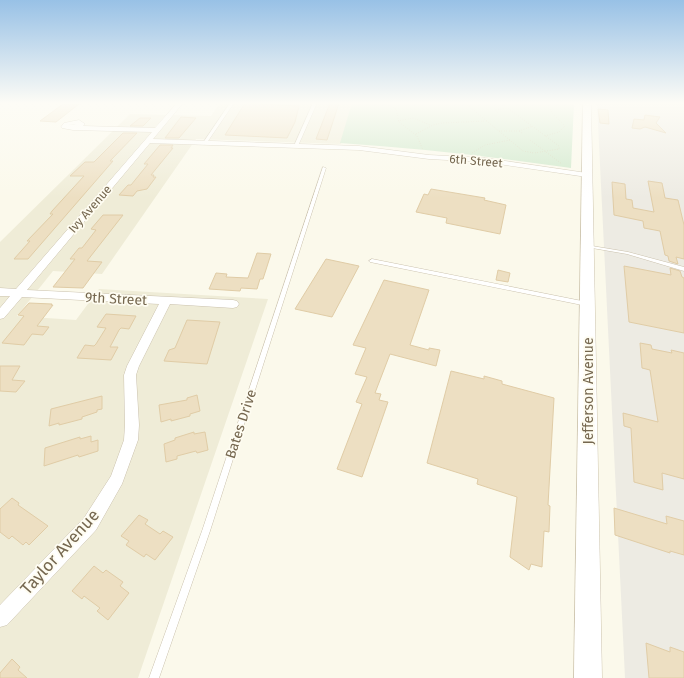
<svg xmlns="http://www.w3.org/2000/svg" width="684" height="678" font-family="'Fira Sans',sans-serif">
  <rect width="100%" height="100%" fill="#fbf9eb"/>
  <polygon fill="#efecd7" points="220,103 352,103 341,144 196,139 102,274 53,271 17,316 76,320 99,289 268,299 138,678 0,678 0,242 130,114 211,116"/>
  <polygon fill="#edebe3" points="597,103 684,103 684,678 625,678"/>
  <path fill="#cee8ca" d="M 352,103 L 574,103 L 571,168 C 495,157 418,148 340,143 Z"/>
  <g fill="#eddfc2" stroke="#e0cca6">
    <polygon points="245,103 299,106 295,122 287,138 225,135"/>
    <polygon points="330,103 339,103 327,140 316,139"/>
    <polygon points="63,104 79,104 56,122 40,121"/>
    <polygon points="598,109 608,110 609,124 600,123"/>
    <polygon points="645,115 660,117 656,123 666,133 645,127 640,129 632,128 634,119 644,120"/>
    <polygon points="181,117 196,118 179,138 165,138"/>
    <polygon points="140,118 151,118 143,126 130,126"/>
    <polygon points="123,133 137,133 110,161 113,161 28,259 14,259 30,241 27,241 53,214 50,214 52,211 84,176 70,176 85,162 94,162"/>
    <polygon points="160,145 173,145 171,148 173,148 151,175 154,175 153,177 156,177 147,189 137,191 133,196 119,195 128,185 131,185 148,164 144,164"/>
    <polygon points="648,181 662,183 665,198 678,200 684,225 684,259 676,257 678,264 669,261 668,256 665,255 660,231 644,228 643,221 614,215 612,182 625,184 626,199 632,200 633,208 654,212"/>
    <polygon points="431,189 485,198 484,200 506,205 500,234 446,223 447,218 416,212 424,194 428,195"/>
    <polygon points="103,215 123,215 87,261 102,262 83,288 53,287 75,259 70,259 79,248 82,248 96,230 91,229"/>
    <polygon points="257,253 271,254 263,279 260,279 257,289 241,288 240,291 209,289 216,273 227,274 226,277 248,278"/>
    <polygon points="326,259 359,266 332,317 295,309"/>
    <polygon points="624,266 671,275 670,268 680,271 682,277 684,278 684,333 629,322"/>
    <polygon points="498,270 510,273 508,282 496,280"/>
    <polygon points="384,280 429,290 410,345 429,350 429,348 440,350 436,366 390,354 375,393 381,394 379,400 388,402 362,477 337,469 362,404 356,402 367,377 355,374 366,348 353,345"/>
    <polygon points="29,303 52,304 51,305 53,305 37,326 49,327 43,335 32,334 24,345 2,343 24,316 18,315"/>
    <polygon points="106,314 136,316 129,329 121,328 119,330 110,347 118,347 111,360 77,358 85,345 94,346 96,344 106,328 97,327"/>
    <polygon points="187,320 220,322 207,364 164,361 169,350 175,348"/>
    <polygon points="640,343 651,345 652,349 672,353 671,350 684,353 684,479 662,473 663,490 634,482 631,428 624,426 623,413 658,422 650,370 642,368"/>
    <polygon points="0,366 20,366 12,380 25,381 16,392 0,391"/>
    <polygon points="451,371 484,379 484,376 502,381 502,384 554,398 548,505 550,506 549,532 544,531 542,567 531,564 529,570 510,557 517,497 477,484 478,479 427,463"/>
    <polygon points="197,395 200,411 190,414 190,416 171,421 171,419 161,422 159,405 187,400 187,398"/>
    <polygon points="102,396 102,409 97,410 97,412 82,417 82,419 59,425 59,423 49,426 51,409"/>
    <polygon points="194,432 194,434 205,432 208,450 197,453 196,451 177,456 177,459 166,462 164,444 175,440 175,438"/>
    <polygon points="91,436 91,442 98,440 98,451 79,457 78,455 44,466 45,448 80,437 80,439"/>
    <polygon points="12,498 19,503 18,505 48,526 29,545 26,542 23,545 12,536 9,539 0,532 0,509"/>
    <polygon points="614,508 667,524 666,516 684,521 684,555 670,551 670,553 615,535"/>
    <polygon points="139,515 148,520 145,524 160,534 163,531 173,537 155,560 146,554 144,557 126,545 129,541 121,536"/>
    <polygon points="94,566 103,573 106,570 123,582 120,586 129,593 108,620 97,611 100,608 84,596 82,599 72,591"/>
    <polygon points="646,643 670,652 670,647 684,652 684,678 649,678"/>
    <polygon points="12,659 20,667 18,670 27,678 0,678 0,673"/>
  </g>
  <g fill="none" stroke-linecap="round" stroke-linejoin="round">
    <g stroke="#cbc2ae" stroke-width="1">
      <g id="lane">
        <polygon points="230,103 234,103 206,144 204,144 203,143"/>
        <polygon points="313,103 317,103 298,146 295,147 294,146"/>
        <polygon points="323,167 326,168 210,531 159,678 149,678 202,531"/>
        <polygon points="586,245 628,252 684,267 684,271 627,254 586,247"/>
        <polygon points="372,259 587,302 590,304 587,306 370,262 369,261"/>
      </g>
    </g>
    <g stroke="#cbc2ae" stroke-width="1">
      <path id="street" d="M 177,103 L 183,103 L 153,139 L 359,146 L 429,155 L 485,158 L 587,173 L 591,175 L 587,177 L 485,162 L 429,159 L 359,150 L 150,143 L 27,290 L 233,300 L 237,301 L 239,304 L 237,307 L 233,308 L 170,304 L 139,366 L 136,375 L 139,425 L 138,440 L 122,484 L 96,530 L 7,625 L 0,627 L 0,605 L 84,518 L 111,476 L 124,440 L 125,425 L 124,375 L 127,366 L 159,304 L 22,297 L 4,318 L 0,319 L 0,308 L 10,296 L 0,296 L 0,288 L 16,289 L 152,132 L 73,130 L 62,128 L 61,127 L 64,123 L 79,120 L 85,124 L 83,126 L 155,128 ZM 74,124 L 76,124 L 68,125 Z"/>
    </g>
    <g stroke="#cdc4ad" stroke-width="1">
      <polygon id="secondary" points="583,103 591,103 602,678 574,678"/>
    </g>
    <g stroke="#d4c5a7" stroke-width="1" stroke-dasharray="0.5 2" stroke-linecap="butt">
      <polyline points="384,103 396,109 399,122 417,136 423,150"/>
      <polyline points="465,103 523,151 534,153 559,149 559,146 501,103"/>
      <polyline points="498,113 495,110 508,108"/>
      <polyline points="398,121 413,118 430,125"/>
      <polyline points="499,131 519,131 533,126"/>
      <polyline points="519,131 522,133"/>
      <polyline points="416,134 433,125 442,123 487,121"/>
      <polyline points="545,136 559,132 565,126 552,113 550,107 553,103"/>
      <polyline points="530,140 562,164"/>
      <polyline points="472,153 485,145 510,140"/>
    </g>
    <use href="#lane" fill="#fff" fill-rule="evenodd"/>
    <use href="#street" fill="#fff" fill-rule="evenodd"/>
    <use href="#secondary" fill="#fff" fill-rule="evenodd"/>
  </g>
  <linearGradient id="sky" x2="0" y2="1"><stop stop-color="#98c1e6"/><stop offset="0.52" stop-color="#fdfcf6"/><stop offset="1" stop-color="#fdfcf6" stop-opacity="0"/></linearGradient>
  <rect width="684" height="198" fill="url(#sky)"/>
  <g text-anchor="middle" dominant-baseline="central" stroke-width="3.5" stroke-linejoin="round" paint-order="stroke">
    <g font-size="12" fill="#75674f" stroke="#fefcf1">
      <text transform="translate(476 161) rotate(5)">6th Street</text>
      <text transform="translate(90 209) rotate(-49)">Ivy Avenue</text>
    </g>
    <g font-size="14" fill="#75674f" stroke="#fefcf1">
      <text transform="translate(116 299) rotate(3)">9th Street</text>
      <text transform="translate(588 391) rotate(-90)">Jefferson Avenue</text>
      <text transform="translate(241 424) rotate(-72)">Bates Drive</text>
    </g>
    <g font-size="17" fill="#75674f" stroke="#fefcf1">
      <text transform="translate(60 552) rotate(-48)">Taylor Avenue</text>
    </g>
  </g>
</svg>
